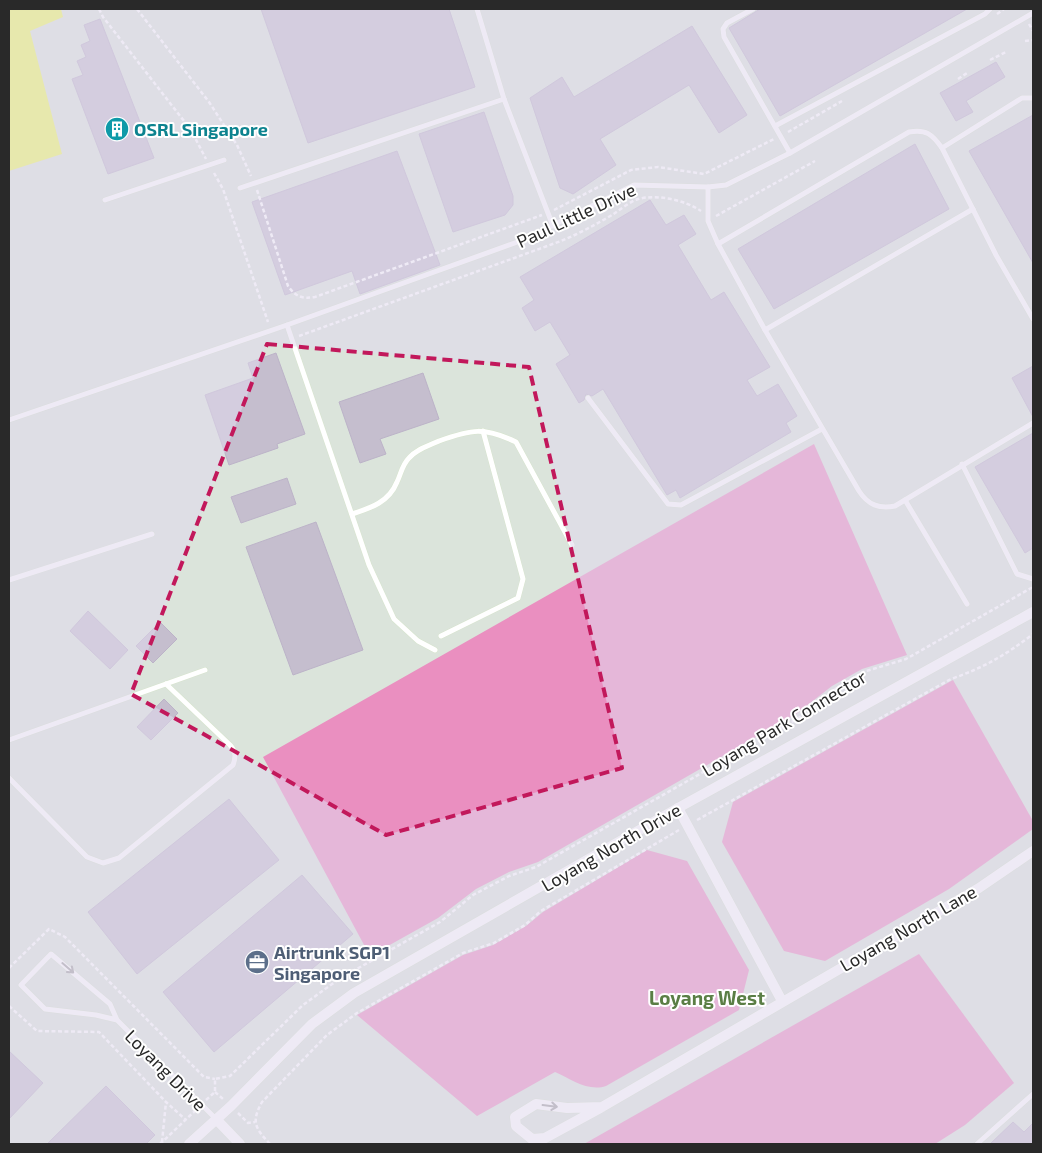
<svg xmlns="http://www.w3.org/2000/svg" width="1042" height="1153" font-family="'Exo 2',sans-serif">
  <rect width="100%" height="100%" fill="#e0d9ed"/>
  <polygon fill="#dbe4db" points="61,9 1033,9 1033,1144 9,1144 9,171 62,154 29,30 63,17"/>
  <g fill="#ea8fc0">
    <polygon points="814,444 907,655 862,669 832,686 796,714 538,862 509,872 476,889 438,918 370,956 263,757"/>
    <polygon points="953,680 1033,821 1033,829 949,889 825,961 784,951 722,842 733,802"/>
    <path d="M 647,850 L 687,861 L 749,970 L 739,1010 L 606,1086 C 588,1092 571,1079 555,1072 L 477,1116 L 357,1015 L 463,955 L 493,945 L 526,926 L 543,912 Z"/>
    <polygon points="919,954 1014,1083 965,1125 935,1144 584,1144"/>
  </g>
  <polygon fill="#f0fb60" points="9,9 61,9 63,17 30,31 62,154 9,171"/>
  <g fill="#c5bece" stroke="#bcb3c8">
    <polygon points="261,9 449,9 475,87 308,143"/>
    <polygon points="760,9 967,9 780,116 729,28"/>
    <polygon points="100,19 154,158 108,174 72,79 83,75 77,61 86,57 81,45 90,41 84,25"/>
    <polygon points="692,26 747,115 719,133 689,85 600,139 616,165 573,194 560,188 530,98 562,77 574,97"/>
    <polygon points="996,62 1005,77 966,101 973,112 956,121 940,93"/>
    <polygon points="484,112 513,196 513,205 505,215 453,232 419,134"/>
    <polygon points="1033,115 1033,263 969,151"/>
    <polygon points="915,144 949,209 774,309 738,249"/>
    <polygon points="397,151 440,265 360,294 352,271 285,295 252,202"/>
    <polygon points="650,200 666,225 684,215 696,234 678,245 711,300 724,292 770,367 747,380 757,396 778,384 797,416 786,423 791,432 680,498 676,490 667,495 603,389 592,396 586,394 584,400 579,403 556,364 570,355 550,322 535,331 522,308 534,300 520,277"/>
    <polygon points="276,353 305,434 277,444 278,448 229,465 205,395 253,378 248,363"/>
    <polygon points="1033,366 1033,417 1012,378"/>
    <polygon points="423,373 439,419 380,439 386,454 360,463 339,402"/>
    <polygon points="1033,433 1033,548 1025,553 975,467"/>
    <polygon points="287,478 296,504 241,523 231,497"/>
    <polygon points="316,522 363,650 293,675 246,547"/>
    <polygon points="88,611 128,650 110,669 70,631"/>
    <polygon points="160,622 177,639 153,663 136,646"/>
    <polygon points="164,699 178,713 151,740 137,727"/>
    <polygon points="229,799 279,860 137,974 88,912"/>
    <polygon points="302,875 353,934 214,1052 163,992"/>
    <polygon points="9,1051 43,1083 9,1119"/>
    <polygon points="106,1086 155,1135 146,1144 47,1144"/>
    <polygon points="1013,1122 1024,1132 1033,1123 1033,1144 990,1144"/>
  </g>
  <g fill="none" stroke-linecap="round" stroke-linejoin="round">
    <g stroke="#d7e4ce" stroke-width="6">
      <g id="lane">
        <polyline points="477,9 504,99 553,226"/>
        <polyline points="753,9 727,23 723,29 724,37 790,153"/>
        <polyline points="775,126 985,14 990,9"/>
        <polyline points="942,148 1022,98 1033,98"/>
        <path d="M 708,187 L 708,221 L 718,244 L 765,330 L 859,491 C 868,505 879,509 895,506 L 1033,423"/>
        <polyline points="240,188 504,99"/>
        <polyline points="105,200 224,160"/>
        <path d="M 718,244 L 909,132 C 926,129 932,134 942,148 L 996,255 L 1033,319"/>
        <polyline points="287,325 369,565 394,619 418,641 435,650"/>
        <polyline points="765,330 973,209"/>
        <polyline points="588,398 668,504 681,505 822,429"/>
        <polyline points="9,420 287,325 523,240 634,185 708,187 726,185 790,153 1033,13"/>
        <polyline points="962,464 1017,574 1033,579"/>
        <polyline points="905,500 967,604"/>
        <path d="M 352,514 C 371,508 389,502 397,482 C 401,474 402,465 409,458 C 417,449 428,446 439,441 C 472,429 484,427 516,442 L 572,545"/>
        <polyline points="9,580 152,534"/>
        <polyline points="441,636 518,598 523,579 483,431"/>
        <polyline points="9,740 205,670"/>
        <path d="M 9,778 L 87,857 L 103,863 L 119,858 L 233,765 C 236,757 236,752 230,745 L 166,684"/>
        <polyline points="117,1020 96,1015 45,1009 21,985 51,954 110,1004 117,1020 216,1119"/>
        <polyline points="977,1144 1033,1094"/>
      </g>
    </g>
    <g stroke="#d7e4ce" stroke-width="11">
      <g id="street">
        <polyline points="678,808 782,1001"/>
        <polyline points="602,1107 567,1108 536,1104 515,1117 516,1126 532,1139 545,1138 602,1107 979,888 1033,851"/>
        <polyline points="216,1119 240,1144"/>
        <polyline points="189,1144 231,1106 312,1024 354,993 678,808 1033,612"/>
      </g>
    </g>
    <g stroke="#fff" stroke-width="2.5" stroke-dasharray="4 2.5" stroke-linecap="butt">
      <polyline points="99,9 103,17 191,130 206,159"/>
      <polyline points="137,9 209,102 237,145 251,176"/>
      <polyline points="997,14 1004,9"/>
      <polyline points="1029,24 1033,31"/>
      <polyline points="1025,41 1033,40"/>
      <polyline points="990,60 1006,52"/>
      <polyline points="958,79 967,73"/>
      <polyline points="788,132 842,101"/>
      <polyline points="214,173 223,189 268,322"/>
      <path d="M 257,190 L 288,286 C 296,297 302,299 315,297 L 542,215"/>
      <polyline points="554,210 631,170 658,167 704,174 774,139"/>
      <polyline points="716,216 815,161"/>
      <path d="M 299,336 L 561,241 C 578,234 595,225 612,215 C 620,210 629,202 638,199 C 657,194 685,200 701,211"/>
      <path d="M 697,820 L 951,679 C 983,668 1006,655 1033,634"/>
      <polyline points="9,968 49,929 65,937 204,1077 215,1079"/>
      <polyline points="9,1006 37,1031 99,1032 166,1102 186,1120"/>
      <polyline points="215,1092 223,1099"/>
      <polyline points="206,1100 215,1092 215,1079 230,1076 303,1005 339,979 440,922 473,895 509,876 536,867 802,716 837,688 863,672 906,659 1033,587"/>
      <polyline points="238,1113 248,1123 255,1122"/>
      <polyline points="162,1142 166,1102"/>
      <polyline points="160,1144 197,1109"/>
      <path d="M 270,1144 C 255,1128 251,1122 262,1102 L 327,1035 L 357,1013 L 463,953 L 494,943 L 525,925 L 541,911 L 679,830"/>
    </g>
    <use href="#lane" stroke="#fff" stroke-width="5"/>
    <use href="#street" stroke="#fff" stroke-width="10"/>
  </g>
  <defs><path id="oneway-shaft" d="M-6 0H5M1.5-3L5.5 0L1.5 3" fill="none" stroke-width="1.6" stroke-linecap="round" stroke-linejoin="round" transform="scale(1.25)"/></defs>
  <g stroke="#9f9f9f">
    <use href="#oneway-shaft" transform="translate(68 968) rotate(41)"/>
    <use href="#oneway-shaft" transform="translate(550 1106) rotate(7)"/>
  </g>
  <path d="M0 0H1042V1153H0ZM 267,344 L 529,367 L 622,768 L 386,835 L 131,694 Z" fill="#e0d9ed" fill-opacity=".55" fill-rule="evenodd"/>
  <path fill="none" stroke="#c2185b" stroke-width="4" stroke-dasharray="10 6" stroke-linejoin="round" d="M 267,344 L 529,367 L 622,768 L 386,835 L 131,694 Z"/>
  <defs>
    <g id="building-disc" transform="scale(1.25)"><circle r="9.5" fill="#0f9aa8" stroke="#fff"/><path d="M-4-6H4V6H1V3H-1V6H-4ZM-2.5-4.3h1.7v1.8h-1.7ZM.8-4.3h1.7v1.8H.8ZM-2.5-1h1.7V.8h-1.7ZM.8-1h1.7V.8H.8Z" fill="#fff"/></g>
    <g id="office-disc" transform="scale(1.25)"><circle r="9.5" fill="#5c6f8a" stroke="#fff"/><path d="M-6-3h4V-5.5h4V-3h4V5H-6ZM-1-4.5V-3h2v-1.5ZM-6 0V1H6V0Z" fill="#fff"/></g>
  </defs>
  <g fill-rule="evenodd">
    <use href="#building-disc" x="117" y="129"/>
    <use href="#office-disc" x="257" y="962"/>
  </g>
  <g text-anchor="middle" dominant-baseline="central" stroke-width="4" stroke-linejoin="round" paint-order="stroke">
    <g font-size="18" font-weight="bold" fill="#0d838f" stroke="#fff" text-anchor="start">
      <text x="134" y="129">OSRL Singapore</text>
    </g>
    <g font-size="18" fill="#292929" stroke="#fff">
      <text transform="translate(576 215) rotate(-25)">Paul Little Drive</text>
      <text transform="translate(784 723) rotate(-31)">Loyang Park Connector</text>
      <text transform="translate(611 847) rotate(-30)">Loyang North Drive</text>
      <text transform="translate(908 928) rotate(-30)">Loyang North Lane</text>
      <text transform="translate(166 1070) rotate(45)">Loyang Drive</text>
    </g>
    <g font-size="18" font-weight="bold" fill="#4e5e75" stroke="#fff" text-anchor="start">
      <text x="274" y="952">Airtrunk SGP1<tspan x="274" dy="21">Singapore</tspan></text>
    </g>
    <g font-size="19" font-weight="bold" fill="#5a7e45" stroke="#fff">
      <text x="707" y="997">Loyang West</text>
    </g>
  </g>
  <rect width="1042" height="1153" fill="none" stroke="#292929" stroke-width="20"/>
</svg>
